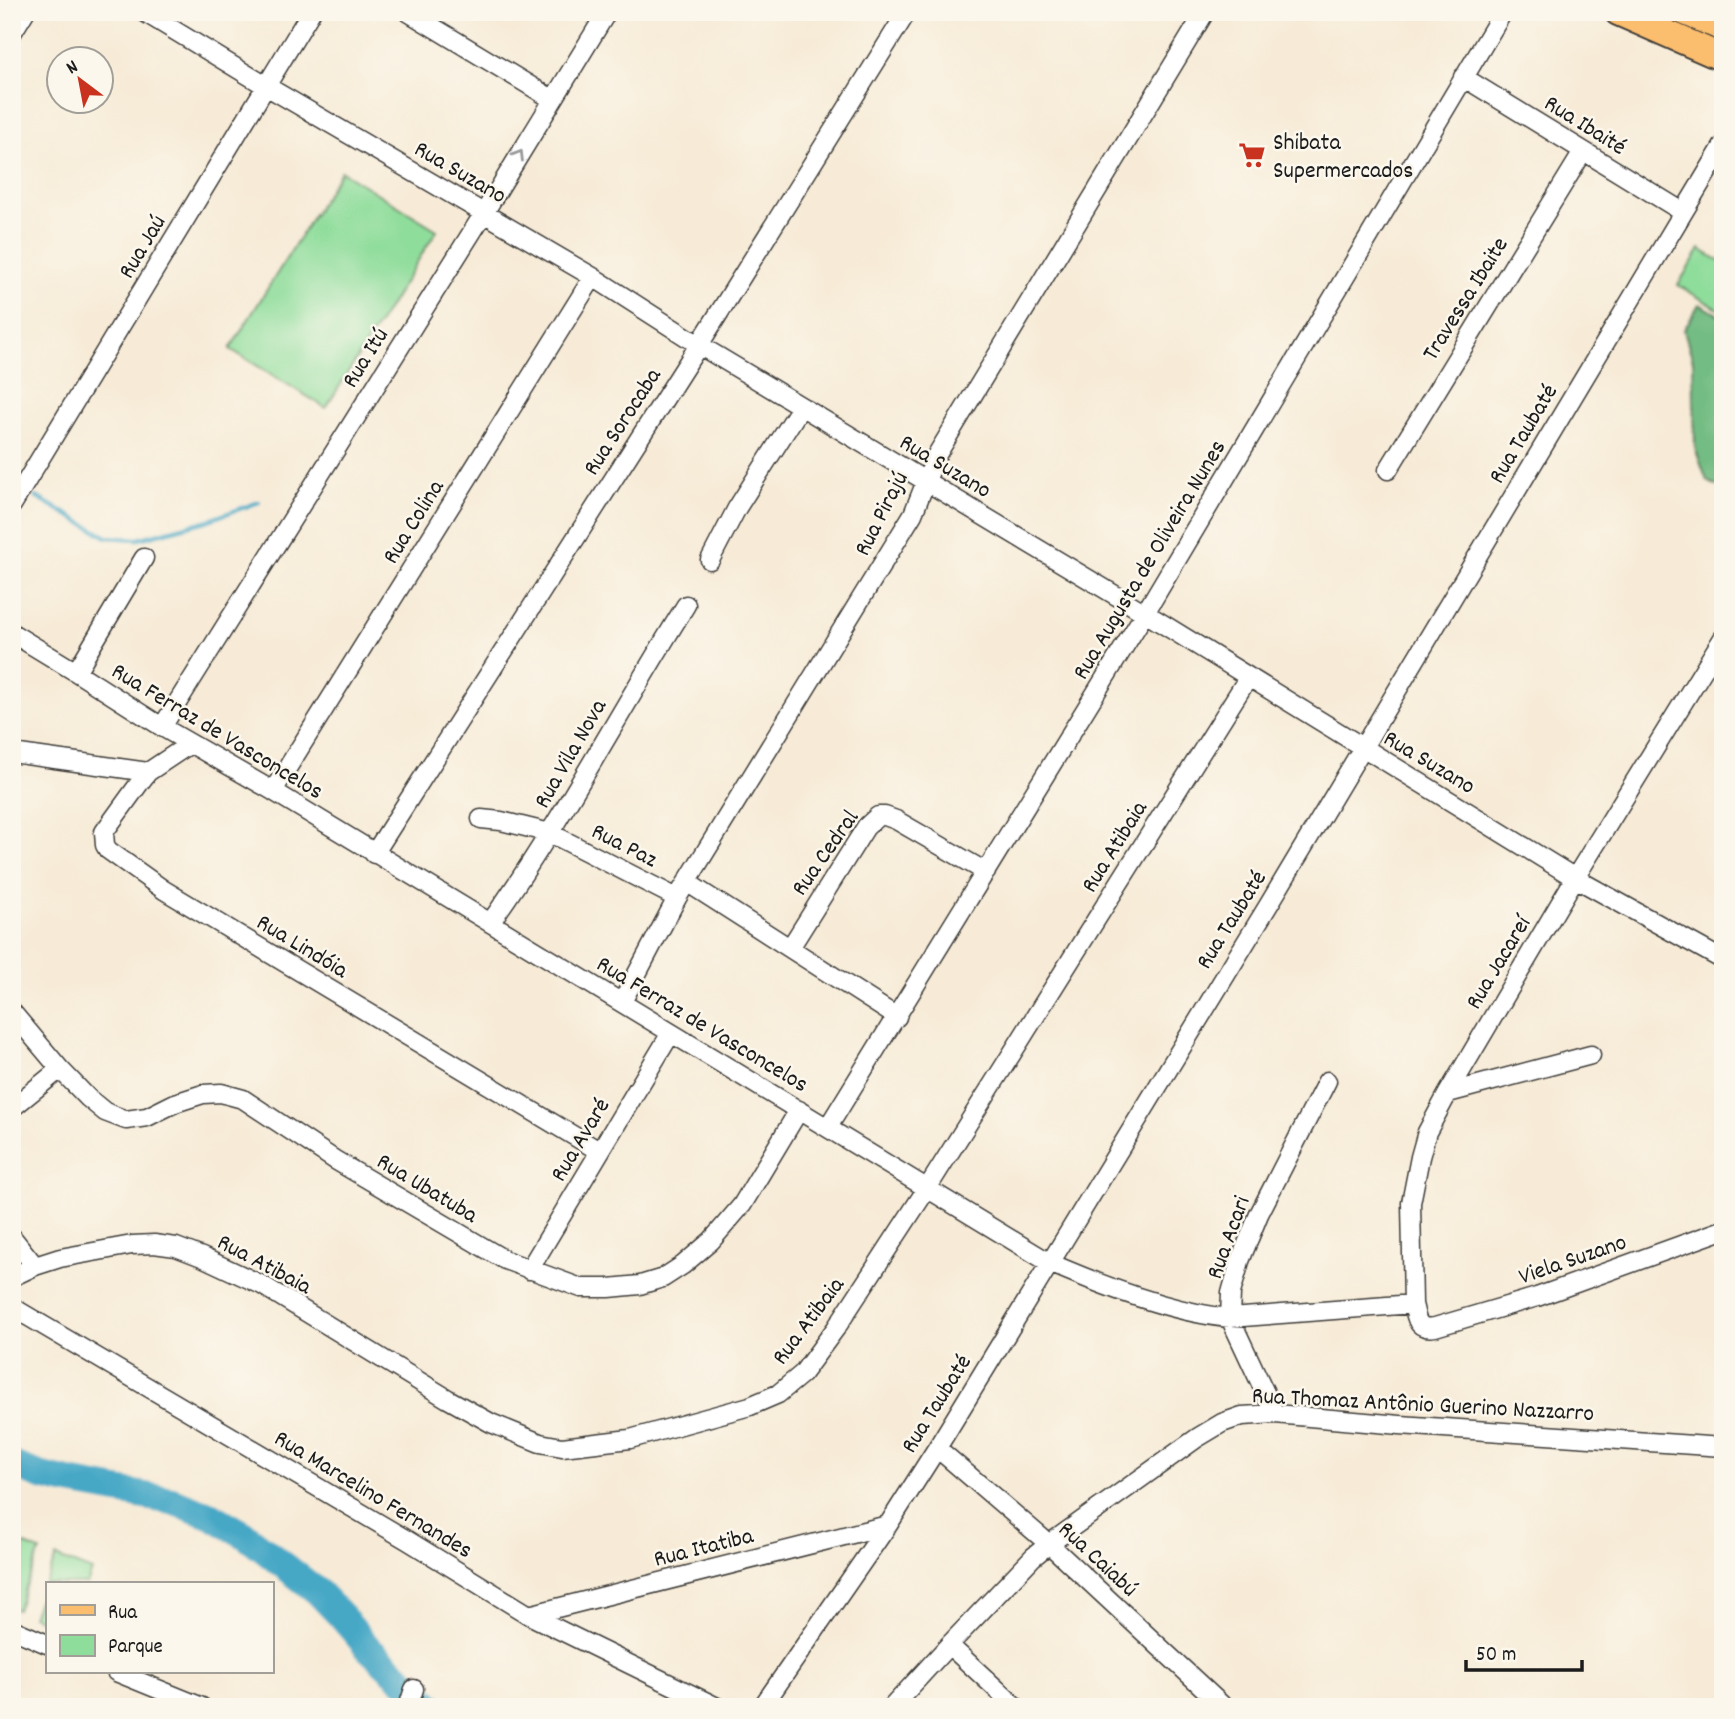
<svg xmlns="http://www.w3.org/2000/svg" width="1735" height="1719" viewBox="0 0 1735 1719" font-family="Dekko,sans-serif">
<rect width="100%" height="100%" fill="#fbf7ec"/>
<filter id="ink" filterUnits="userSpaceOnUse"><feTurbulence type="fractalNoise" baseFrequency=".0143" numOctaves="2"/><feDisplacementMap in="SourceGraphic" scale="14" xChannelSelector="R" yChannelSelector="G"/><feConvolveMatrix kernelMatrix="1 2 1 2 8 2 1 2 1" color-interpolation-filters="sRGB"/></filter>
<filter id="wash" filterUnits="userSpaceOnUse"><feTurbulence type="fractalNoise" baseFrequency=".00686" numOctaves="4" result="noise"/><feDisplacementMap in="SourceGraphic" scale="28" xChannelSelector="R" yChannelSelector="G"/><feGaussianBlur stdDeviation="1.57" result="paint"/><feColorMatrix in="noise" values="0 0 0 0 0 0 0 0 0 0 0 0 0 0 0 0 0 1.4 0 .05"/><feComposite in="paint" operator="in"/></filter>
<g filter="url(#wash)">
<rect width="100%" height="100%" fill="#f7ebd7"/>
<!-- green -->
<path fill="#8fdd9b" stroke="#567c5c" stroke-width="2" d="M341,171L437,230L326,408L230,349Z
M1700,249L1723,263V312L1678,285Z
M12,1540L40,1551L17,1610L12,1608Z
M56,1557L92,1571L87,1584H47V1622L32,1616Z"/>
<!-- forest -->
<path fill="#73bc83" stroke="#486c50" stroke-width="2" d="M1699,304L1723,317V489L1707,481L1695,448L1693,361L1684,330Z"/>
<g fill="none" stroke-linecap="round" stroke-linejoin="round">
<!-- stream -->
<path stroke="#46a8c6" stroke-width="4.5" d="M36,497L107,537L138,539L206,521L259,502"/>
<!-- river -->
<path stroke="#46a8c6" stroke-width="28" d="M12,1465L42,1476L64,1481L172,1501L212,1516L245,1535L318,1592L342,1617L369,1649L433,1707"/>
</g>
</g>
<g filter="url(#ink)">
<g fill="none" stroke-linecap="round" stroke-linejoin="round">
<defs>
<path id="minor" d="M144,12L266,86L593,277L699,345L1145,613L1575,878L1723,960
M408,12L552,99
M12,33L25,12
M1463,77L1683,212
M1388,470L1583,152
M12,505L311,12
M710,560L737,508L801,407
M12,633L76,672L162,727L273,791L1050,1263C1103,1286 1172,1313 1230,1318L1413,1304
M1723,638L1575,878L1448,1093L1427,1132L1420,1157L1411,1203L1413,1304C1417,1319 1416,1330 1435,1327L1537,1297L1723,1230
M76,672L144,558
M162,727L484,213L607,12
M190,744L148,772L141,781L104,832L105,845L108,850L164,890L599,1151
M12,753L148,772
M273,791L593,277
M481,819L501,821L550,833L677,898
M374,854L699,345L907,12
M688,883L897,1017
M490,923C562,821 620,711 686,605
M790,948L866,827L878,816H885L896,820L986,872
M622,1002L677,898L913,514L936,456L1205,12
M12,1012L60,1069L88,1098L105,1112L126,1120L147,1117L175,1103L203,1094L221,1093L243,1099L335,1160L505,1260L581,1288H609L640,1285L663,1278L683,1265L711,1241L742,1205L799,1110
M1448,1093L1591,1055
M12,1108L60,1069
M828,1127L1145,613L1503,12
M12,1237L35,1266
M529,1270L671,1033
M12,1277L35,1266L60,1258L132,1245L154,1244L176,1247L202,1257L262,1285L448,1399L491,1423L540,1443L562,1447L630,1439L750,1406L778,1394L802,1374L836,1328L928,1187L1248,678
M12,1307L407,1540L529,1615L717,1707
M1275,1414L1230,1318L1231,1293L1240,1261L1259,1214L1327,1081
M937,1448L1049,1544L1224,1707
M529,1615L888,1525
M12,1629L47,1644
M949,1645L1016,1707
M116,1672L202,1707
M408,1707L414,1689
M762,1707L888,1525L937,1448L1268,906L1723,146
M892,1707L949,1645L1033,1557L1049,1544L1197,1438L1222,1423L1242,1416L1275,1414L1400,1425L1723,1447"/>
<path id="primary" d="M1618,12L1723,58
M1685,12L1723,28"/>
</defs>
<!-- minor casing -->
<use href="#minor" stroke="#3d3b38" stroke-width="21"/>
<!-- primary casing -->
<use href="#primary" stroke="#3d3b38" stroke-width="30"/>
<!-- minor -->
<use href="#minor" stroke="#fff" stroke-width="18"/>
<!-- primary -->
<use href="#primary" stroke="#fbbd6e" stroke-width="26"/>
</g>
<!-- one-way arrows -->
<defs><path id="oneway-chevron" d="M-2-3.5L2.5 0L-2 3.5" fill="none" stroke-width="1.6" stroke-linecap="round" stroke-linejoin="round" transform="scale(1.75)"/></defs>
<use stroke="#999" href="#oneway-chevron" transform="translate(519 155) rotate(-59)"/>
</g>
<!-- icons -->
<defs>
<symbol id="supermarket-bare" viewBox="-9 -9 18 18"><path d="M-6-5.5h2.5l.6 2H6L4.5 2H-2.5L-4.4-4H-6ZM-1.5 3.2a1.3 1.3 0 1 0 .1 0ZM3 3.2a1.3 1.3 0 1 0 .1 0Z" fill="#c8321e" stroke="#fbf7ec" stroke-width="2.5" paint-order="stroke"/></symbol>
</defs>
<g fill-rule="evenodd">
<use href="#supermarket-bare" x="1233" y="136" width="38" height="38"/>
</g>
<g text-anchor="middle" stroke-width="5" stroke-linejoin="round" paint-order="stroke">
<!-- street labels -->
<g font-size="24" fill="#1c1c1c" stroke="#fbf7ec">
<text transform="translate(1586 124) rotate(32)" y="8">Rua Ibaité</text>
<text transform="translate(461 171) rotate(30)" y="8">Rua Suzano</text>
<text transform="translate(141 246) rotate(-59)" y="8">Rua Jaú</text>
<text transform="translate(1464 298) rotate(-58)" y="8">Travessa Ibaite</text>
<text transform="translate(364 357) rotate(-58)" y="8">Rua Itú</text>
<text transform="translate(621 421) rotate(-57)" y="8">Rua Sorocaba</text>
<text transform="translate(1522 433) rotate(-59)" y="8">Rua Taubaté</text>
<text transform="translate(946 465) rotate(31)" y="8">Rua Suzano</text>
<text transform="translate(880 513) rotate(-63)" y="8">Rua Pirajú</text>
<text transform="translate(412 521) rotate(-58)" y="8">Rua Colina</text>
<text transform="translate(1148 559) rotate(-59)" y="8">Rua Augusta de Oliveira Nunes</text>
<text transform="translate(218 730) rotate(31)" y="8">Rua Ferraz de Vasconcelos</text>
<text transform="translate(569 753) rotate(-60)" y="8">Rua Vila Nova</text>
<text transform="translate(1430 761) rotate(31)" y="8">Rua Suzano</text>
<text transform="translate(625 844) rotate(27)" y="8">Rua Paz</text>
<text transform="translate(1113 846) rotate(-58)" y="8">Rua Atibaia</text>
<text transform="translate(824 852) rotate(-55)" y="8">Rua Cedral</text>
<text transform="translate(1230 919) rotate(-58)" y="8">Rua Taubaté</text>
<text transform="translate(303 945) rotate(31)" y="8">Rua Lindóia</text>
<text transform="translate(1497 962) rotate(-59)" y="8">Rua Jacareí</text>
<text transform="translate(703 1023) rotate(31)" y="8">Rua Ferraz de Vasconcelos</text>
<text transform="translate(579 1139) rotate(-59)" y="8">Rua Avaré</text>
<text transform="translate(428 1187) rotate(31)" y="8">Rua Ubatuba</text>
<text transform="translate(1227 1237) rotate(-70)" y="8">Rua Acari</text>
<text transform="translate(1572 1258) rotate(-19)" y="8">Viela Suzano</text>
<text transform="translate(265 1263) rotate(28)" y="8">Rua Atibaia</text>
<text transform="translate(807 1320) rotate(-53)" y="8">Rua Atibaia</text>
<text transform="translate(935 1403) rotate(-58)" y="8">Rua Taubaté</text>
<text transform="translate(1423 1403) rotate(3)" y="8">Rua Thomaz Antônio Guerino Nazzarro</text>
<text transform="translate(374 1493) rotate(31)" y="8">Rua Marcelino Fernandes</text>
<text transform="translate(703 1546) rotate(-14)" y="8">Rua Itatiba</text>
<text transform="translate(1099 1558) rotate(43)" y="8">Rua Caiabú</text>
</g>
<!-- poi labels -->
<g font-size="24" fill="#1c1c1c" stroke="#fbf7ec" text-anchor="start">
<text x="1273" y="149">Shibata<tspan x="1273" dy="28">Supermercados</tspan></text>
</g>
</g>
<!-- margin -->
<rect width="1735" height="1719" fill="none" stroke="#fbf7ec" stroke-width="42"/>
<!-- legend -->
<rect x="46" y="1582" width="228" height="91" fill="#fbf7ec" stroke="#a29f99" stroke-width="2"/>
<rect x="60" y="1605" width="35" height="10" fill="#fbbd6e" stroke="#a29f99" stroke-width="2"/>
<text x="108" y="1618" font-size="21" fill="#1c1c1c">Rua</text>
<rect x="60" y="1635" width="35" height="21" fill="#8fdd9b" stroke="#a29f99" stroke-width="2"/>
<text x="108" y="1652" font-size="21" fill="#1c1c1c">Parque</text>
<!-- north arrow -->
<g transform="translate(80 80) rotate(328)"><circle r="33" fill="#fbf7ec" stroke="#a29f99" stroke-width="2"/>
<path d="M0-5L12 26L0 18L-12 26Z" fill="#c8321e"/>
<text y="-10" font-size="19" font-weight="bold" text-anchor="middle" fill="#1c1c1c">N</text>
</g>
<!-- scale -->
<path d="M1466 1660v10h116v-10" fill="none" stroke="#1c1c1c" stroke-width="3.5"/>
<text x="1476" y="1660" font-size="21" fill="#1c1c1c" stroke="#fbf7ec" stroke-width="5" paint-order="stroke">50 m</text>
</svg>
